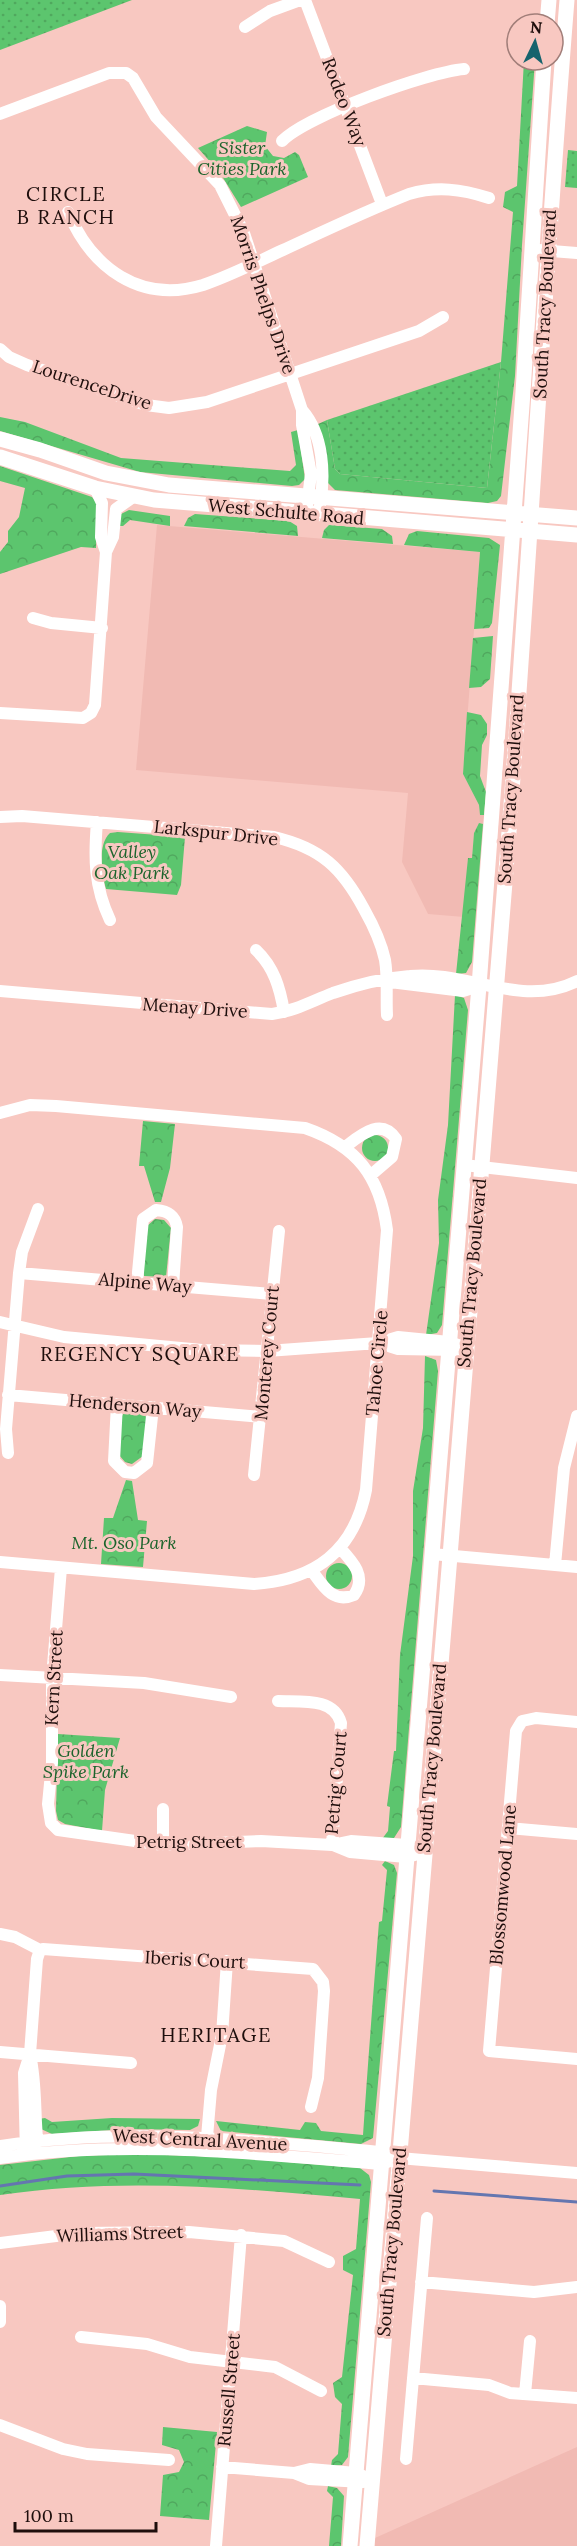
<svg xmlns="http://www.w3.org/2000/svg" width="577" height="2546" viewBox="0 0 577 2546" font-family="Lora,serif">
<defs>
<pattern id="grass-dots" width="8" height="8" patternUnits="userSpaceOnUse" patternTransform="scale(1.5)"><rect width="8" height="8" fill="#5cc56e"/><path d="M2 2h.1M6 6h.1" fill="none" stroke="#50a85e" stroke-width="1.8" stroke-linecap="round"/></pattern>
<pattern id="park-crowns" width="20" height="18" patternUnits="userSpaceOnUse" patternTransform="scale(1.5)"><rect width="20" height="18" fill="#5cc56e"/><path d="M2 6a3 3 0 1 1 6 0M12 15a3 3 0 1 1 6 0" fill="none" stroke="#50a85e"/></pattern>
</defs>
<rect width="100%" height="100%" fill="#f8c8c1"/>
<!-- built -->
<path fill="#f1bab3" d="M157,525L480,552L463,774L479,805L480,814L484,815L483,824H479L474,833L472,859H468L464,917L428,914L402,862L408,793L136,770Z
M577,2447V2546H375V2538Z"/>
<!-- grass -->
<path fill="url(#grass-dots)" d="M0,0H132L0,50Z
M568,150L577,151V188L565,187Z
M501,362L487,488L340,474L335,469L327,420Z"/>
<!-- park -->
<path fill="url(#park-crowns)" d="M524,60H535L522,245L515,376L501,496L497,501L488,503L335,490L327,482L318,424L327,420L335,469L340,474L487,488L501,362L513,212L503,207L505,192L517,186Z
M247,126L267,132L265,146L273,156L284,158L295,152L299,155L308,177L241,207L220,173L198,148Z
M0,417L25,422L121,458L290,471L296,465L291,432L298,430L305,479L299,485L292,486L140,472L0,431Z
M0,466L92,497L97,503L96,548L81,547L0,574V552L8,542V531L19,517L25,488L0,481Z
M129,510L170,516V526L130,520L123,526H117L121,514Z
M195,514L289,521L297,526L298,536L184,526L188,518Z
M329,525L382,529L392,536L393,544L322,538L324,530Z
M417,531L489,538L500,545L492,623L489,628L474,629L480,552L404,545L409,534Z
M493,636L490,679L481,687L469,688L473,638Z
M467,712L481,715L487,724V735L482,745L480,776L486,792L484,815H480L479,805L463,774Z
M479,823L483,824L472,962L466,973L456,974L468,858H472L474,833Z
M118,832L185,837L181,885L177,895L106,889C102,874 97,845 110,833Z
M455,995L464,998L468,1010L442,1325L437,1333L426,1335L439,1243L438,1200L448,1125Z
M143,1121L175,1124L170,1168L161,1202H155L144,1166H139Z
M362 1148a13 13 0 1 1 26 0a13 13 0 1 1-26 0Z
M155,1219L164,1220L171,1228L166,1277L144,1276L143,1270L147,1226Z
M425,1356L436,1360L438,1371L401,1827L394,1838L382,1839L388,1831L390,1807L387,1806L394,1751H396L400,1655L413,1556V1491L423,1428Z
M124,1412L145,1414L147,1421L143,1456L132,1464L125,1462L119,1455L121,1418Z
M126,1480L132,1481L138,1520L147,1521L143,1567L101,1564L104,1518H113Z
M326 1576a13 13 0 1 1 26 0a13 13 0 1 1-26 0Z
M58,1734L120,1738L105,1790L102,1831L65,1824L58,1820L56,1811Z
M385,1861L394,1865L397,1873L373,2138L361,2144L221,2131L216,2121L300,2130L305,2122L316,2123L321,2131L363,2135C368,2063 373,1996 379,1922L382,1921L387,1870L382,1865Z
M45,2118L52,2122L112,2118L200,2119L198,2126L190,2130L129,2129L52,2134L41,2129L38,2119Z
M134,2154L225,2157L360,2168L369,2175L371,2182L348,2457L342,2465L331,2466L332,2460L338,2454L342,2404L335,2397L333,2383L342,2377L353,2275L343,2270V2256L356,2249L360,2199C239,2188 121,2177 0,2195V2165L79,2156Z
M163,2427L217,2432L209,2520L160,2516L163,2475L179,2472L184,2462L179,2450L162,2445Z
M328,2486L337,2488L344,2496L341,2546H329L333,2497L327,2491Z"/>
<g fill="none" stroke-linecap="round" stroke-linejoin="round">
<!-- stream -->
<path stroke="#6476b0" stroke-width="3" d="M0,2186L67,2176L134,2174L360,2185
M434,2191L577,2202"/>
<!-- minor -->
<path stroke="#fff" stroke-width="12" d="M305,0L382,204
M245,27L270,11L300,0
M0,114L109,73H126L133,78L156,117L220,185L244,233L302,410V425L311,474L306,514
M282,141C306,116 428,72 464,69
M68,212C92,268 140,304 203,285C230,276 257,262 283,250C324,231 366,211 409,194C437,186 461,189 489,198
M539,250L577,253
M0,349L9,357L27,365L146,405L169,408L207,402L419,331L443,317
M302,410C324,435 325,475 320,506
M106,552L113,537L116,509L133,497
M33,618L51,623L102,628
M0,713L83,718L91,713L95,705L106,552L101,537L102,503L95,488
M0,817L22,816L274,837C321,848 342,868 364,909C373,925 381,941 385,960C388,978 386,997 387,1015
M97,822C94,858 94,886 110,920
M256,950C274,967 280,988 284,1012
M390,982L463,991L479,986
M0,991L272,1014C295,1011 312,1001 333,993C356,985 385,978 410,976C467,970 521,1009 577,981
M0,1113L30,1105L56,1106L305,1128C357,1146 380,1176 387,1230L366,1490C354,1551 315,1580 254,1584L0,1562
M345,1147C361,1135 381,1117 396,1139L392,1157L371,1175
M464,1165L577,1178
M19,1273L271,1294
M137,1283L143,1219L156,1210C168,1211 175,1215 177,1227L173,1286
M0,1322L64,1337L202,1350L267,1351L378,1343L398,1337L449,1342L467,1348
M379,1343L398,1349L457,1350
M8,1395L261,1417
M117,1404L114,1461L125,1472L134,1473L147,1463L153,1407
M8,1453L6,1429L19,1273L22,1252L38,1209
M254,1475L279,1231
M432,1554L577,1567
M555,1565L564,1468L577,1416
M61,1568L52,1678V1763L48,1804L51,1823L58,1830L163,1845L261,1841L332,1845L351,1841L407,1845L424,1852
M312,1571C323,1586 333,1604 354,1595C367,1577 353,1562 340,1548
M0,1675L144,1683L231,1697
M278,1701C301,1702 334,1697 341,1723L332,1845
M577,1722L536,1718L522,1721L516,1731L489,2051L577,2059
M508,1828L577,1834
M163,1845V1809
M333,1845L350,1852L406,1857L415,1855
M0,1934L15,1937L40,1950
M0,2052L131,2063
M30,2055C37,2085 34,2117 38,2148
M207,2137L211,2090L222,2035L227,1961
M0,2146C128,2126 254,2141 382,2152L399,2158L577,2173
M26,2154L24,2073L30,2054L37,1959L40,1950L43,1949L313,1969L323,1982L324,1991L318,2078L311,2107
M0,2158C127,2139 254,2154 381,2164L390,2161
M0,2243L80,2233L189,2232L284,2241L329,2262
M421,2282L534,2292L577,2287
M0,2306V2322
M81,2337L147,2344L190,2357L275,2367L321,2391
M413,2378L489,2385L510,2393L577,2398
M525,2394L530,2341
M0,2425L63,2449L87,2454L169,2460
M406,2459L427,2218
M222,2467L294,2473L310,2469L356,2473L372,2480
M294,2473L309,2479L363,2482
M216,2546L241,2235"/>
<!-- major -->
<path stroke="#fff" stroke-width="15" d="M547,24L549,0
M0,439L40,450L106,473L169,485L577,518
M0,457L95,488L154,500L577,535
M350,2546L479,986L523,392L544,60
M367,2546C413,1983 463,1421 507,858C529,572 544,286 567,0"/>
</g>
<g text-anchor="middle" stroke-width="6" stroke-linejoin="round" paint-order="stroke">
<!-- street labels -->
<g font-size="18" fill="#1e0e0c" stroke="#f8c8c1">
<text transform="translate(344 102) rotate(69)" y="6">Rodeo Way</text>
<text transform="translate(263 295) rotate(71)" y="6">Morris Phelps Drive</text>
<text transform="translate(545 304) rotate(-87)" y="6">South Tracy Boulevard</text>
<text transform="translate(92 385) rotate(18)" y="6">LourenceDrive</text>
<text transform="translate(286 512) rotate(5)" y="6">West Schulte Road</text>
<text transform="translate(511 789) rotate(-86)" y="6">South Tracy Boulevard</text>
<text transform="translate(216 833) rotate(6)" y="6">Larkspur Drive</text>
<text transform="translate(195 1008) rotate(4)" y="6">Menay Drive</text>
<text transform="translate(472 1273) rotate(-85)" y="6">South Tracy Boulevard</text>
<text transform="translate(145 1283) rotate(5)" y="6">Alpine Way</text>
<text transform="translate(267 1353) rotate(-85)" y="6">Monterey Court</text>
<text transform="translate(377 1363) rotate(-85)" y="6">Tahoe Circle</text>
<text transform="translate(135 1406) rotate(5)" y="6">Henderson Way</text>
<text transform="translate(54 1678) rotate(-87)" y="6">Kern Street</text>
<text transform="translate(432 1758) rotate(-85)" y="6">South Tracy Boulevard</text>
<text transform="translate(336 1783) rotate(-85)" y="6">Petrig Court</text>
<text x="189" y="1848">Petrig Street</text>
<text transform="translate(503 1885) rotate(-85)" y="6">Blossomwood Lane</text>
<text transform="translate(195 1960) rotate(3)" y="6">Iberis Court</text>
<text transform="translate(200 2140) rotate(3)" y="6">West Central Avenue</text>
<text transform="translate(120 2234) rotate(-2)" y="6">Williams Street</text>
<text transform="translate(392 2242) rotate(-85)" y="6">South Tracy Boulevard</text>
<text transform="translate(229 2390) rotate(-85)" y="6">Russell Street</text>
</g>
<!-- park labels -->
<g font-size="18" font-style="italic" fill="#1c642c" stroke="#f8c8c1">
<text x="242" y="154">Sister<tspan x="242" dy="21">Cities Park</tspan></text>
<text x="132" y="858">Valley<tspan x="132" dy="21">Oak Park</tspan></text>
<text x="124" y="1549">Mt. Oso Park</text>
<text x="86" y="1757">Golden<tspan x="86" dy="21">Spike Park</tspan></text>
</g>
<!-- neighbourhood labels -->
<g font-size="20" letter-spacing="1.5" fill="#1e0e0c" stroke="#f8c8c1">
<text x="66" y="201">CIRCLE<tspan x="66" dy="23">B RANCH</tspan></text>
<text x="140" y="1361">REGENCY SQUARE</text>
<text x="216" y="2042">HERITAGE</text>
</g>
</g>
<!-- north arrow -->
<g transform="translate(535 42) rotate(5)"><circle r="28" fill="#f8c8c1" stroke="#a17e79" stroke-width="1.5"/>
<path d="M0-4.5L10 22L0 15L-10 22Z" fill="#16636d"/>
<text y="-9" font-size="16" font-weight="bold" text-anchor="middle" fill="#1e0e0c">N</text>
</g>
<!-- scale -->
<path d="M15 2522v9h141v-9" fill="none" stroke="#1e0e0c" stroke-width="3"/>
<text x="24" y="2522" font-size="18" fill="#1e0e0c" stroke="#f8c8c1" stroke-width="4.5" paint-order="stroke">100 m</text>
</svg>
